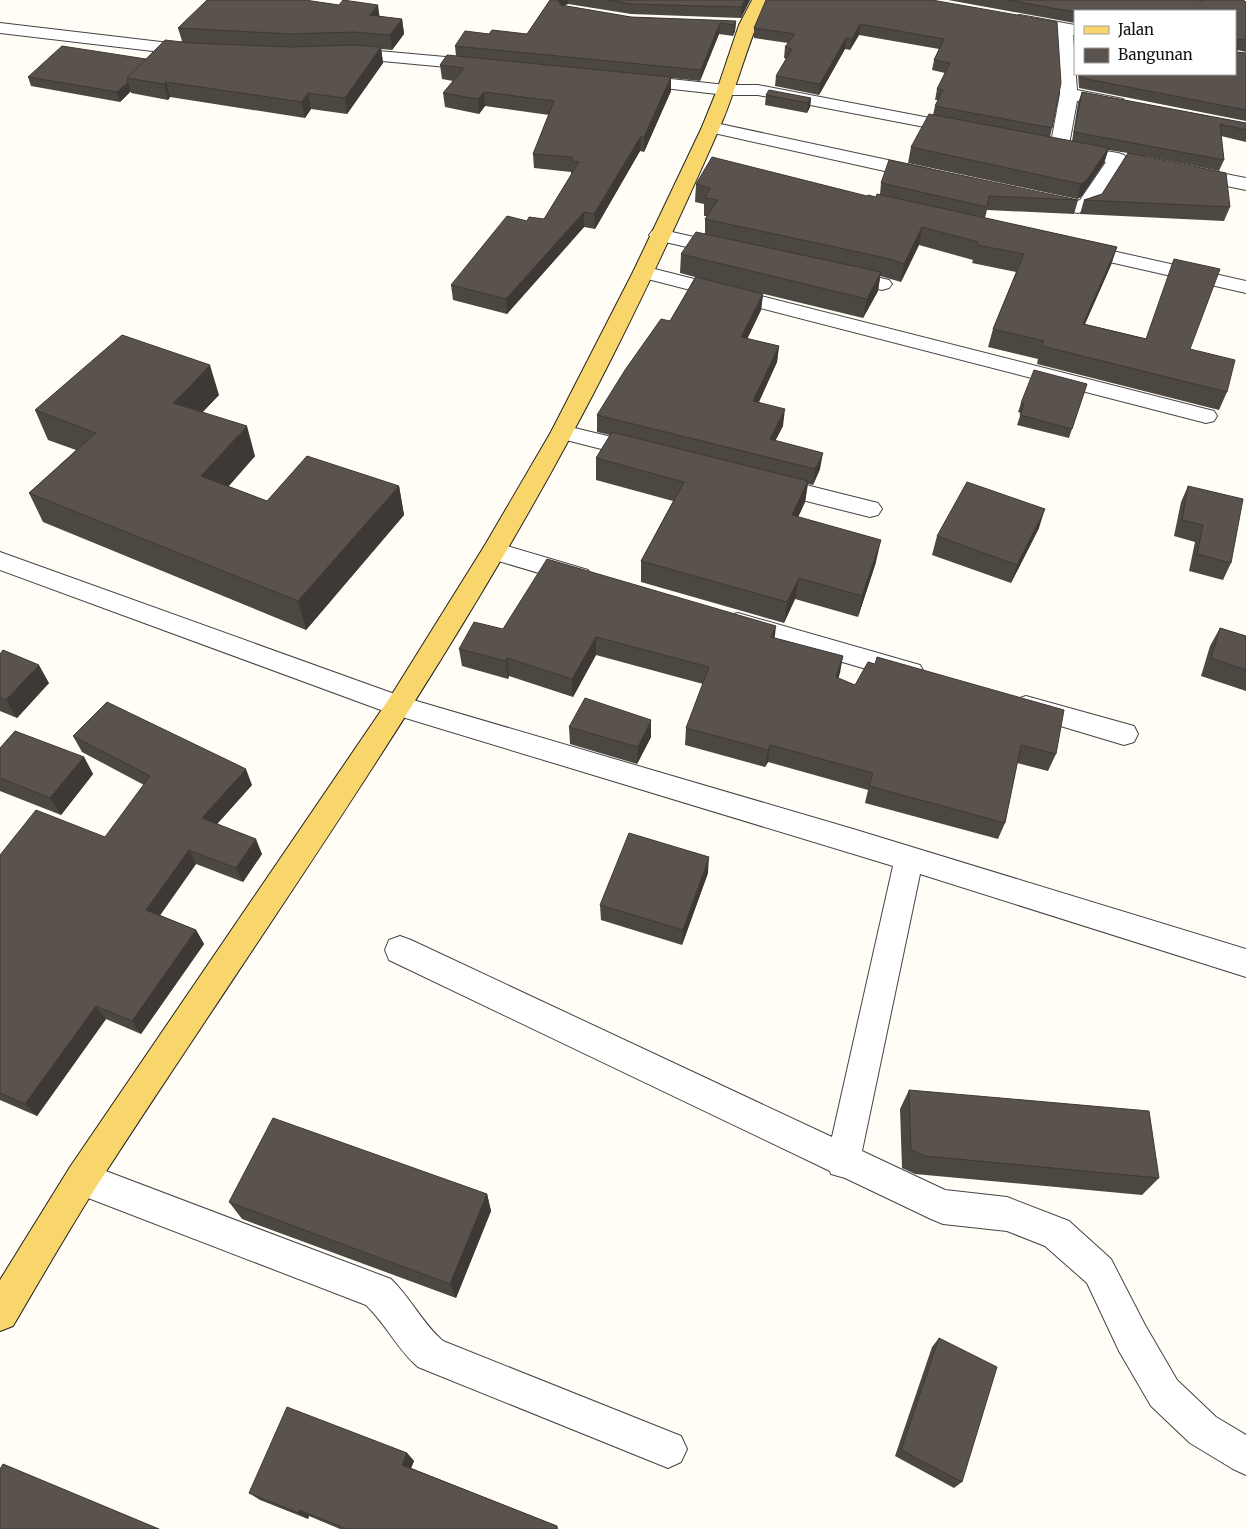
<svg xmlns="http://www.w3.org/2000/svg" width="1246" height="1529" viewBox="0 0 1246 1529" font-family="Merriweather,serif">
<rect width="100%" height="100%" fill="#fffdf5"/>
<g fill="none" stroke-linecap="round" stroke-linejoin="round">
<defs>
<path id="minor" d="M1020,15L1075,25V35H1073L1077,90L1123,99L1126,103L1123,107L1117,108L1077,101L1069,145L1118,153L1124,155L1127,159L1094,208L1078,213L1033,204L1031,200L1033,196L1040,194L1077,201L1080,200L1106,162L1053,152L1050,148L1060,94L1056,31L1014,23L1012,20L1014,17Z
M0,23L195,46L201,47L203,51L201,55L195,56L0,33Z
M345,48L479,60L485,61L487,65L485,69L479,70L339,57L337,53L339,49Z
M634,75L726,85H758L961,124L967,125L970,129L967,133L961,134L758,95H726L628,84L625,80L628,76Z
M711,122L925,168L932,170L934,174L932,178L925,180L705,131L702,127L705,123Z
M1190,167L1246,178V190L1183,177L1181,173L1183,169Z
M659,229L733,246L736,250L733,254L726,256L652,239L649,235L652,231Z
M1077,243L1246,281V293L1070,253L1067,249L1070,245Z
M643,266L1206,409L1214,411L1217,416L1214,421L1206,423L636,276L633,272L636,268Z
M842,269L889,280L892,284L889,288L882,290L835,279L832,275L835,271Z
M562,425L649,446L652,451L649,456L641,459L554,437L551,432L554,427Z
M770,476L878,503L882,509L878,515L870,517L762,490L758,484L762,478Z
M494,542L588,570L591,576L588,582L579,585L485,557L482,551L485,545Z
M0,552L403,697L853,829L1246,949V977L920,874L862,1151L945,1190L1007,1197L1069,1221L1111,1259L1145,1325L1177,1380L1216,1417L1246,1435V1475L1233,1469L1190,1443L1151,1406L1119,1351L1087,1283L1045,1246L1007,1231L943,1224L931,1219L845,1178L831,1174L830,1171L389,960L385,950L389,940L400,936L411,940L832,1137L893,866L389,713L0,570Z
M738,613L920,665L924,672L920,679L911,682L729,629L725,622L729,615Z
M1026,696L1134,726L1138,734L1134,742L1124,745L1017,713L1013,706L1017,699Z
M82,1162L391,1279C411,1298 422,1323 443,1341L681,1436L687,1449L681,1462L668,1468L418,1367C397,1349 386,1324 366,1305L70,1191L65,1179L70,1167Z"/>
<path id="major" d="M752,0H768C747,41 738,87 719,129C674,231 625,336 572,434C431,696 257,938 96,1187C67,1233 40,1280 13,1326L0,1331V1280L70,1167L389,699L485,545L551,432L633,272L702,127L717,90L739,25Z"/>
</defs>
<!-- minor casing -->
<use href="#minor" stroke="#444" stroke-width="2"/>
<!-- major casing -->
<use href="#major" stroke="#222" stroke-width="2"/>
<!-- minor -->
<use href="#minor" fill="#fff" fill-rule="evenodd"/>
<!-- major -->
<use href="#major" fill="#f9d66b" fill-rule="evenodd"/>
</g>
<!-- wall -->
<path fill="#4d4742" d="M550,0H750L741,18L631,14L568,4L563,6L631,17L736,21L735,31L733,36L719,34L700,81L671,78V91L644,152L640,151L595,229L584,227L507,314L453,300L451,285L527,221L544,219L571,175V172L534,168L533,154L549,115L485,106L479,114L445,107L443,93L453,81L442,79L440,65L456,56L455,46L489,34H527Z
M932,0L1052,128L1050,137L1072,141L1078,103L1082,92L1246,123V142L1221,136L1224,160L1219,171L1144,156L1230,207L1224,221L1080,214L1084,200L1102,194L1128,153L1108,150L1104,163L1081,197L1077,199L908,163L911,147L933,115L935,106L938,100H935L937,89L945,73L932,70L934,60L939,49L859,35L850,50L845,49L819,95L775,86L776,76L786,59L784,58L785,47L788,43L754,38V28Z
M948,0H1244V1L1246,2V52L1237,50V52L1246,53V121L1079,88L1078,74H1235L1075,11V23Z
M379,17L402,19L404,34L392,50L381,49L383,63L347,114L311,109L305,118L170,97L168,100L131,93V91L120,102L31,86L28,77L146,59L182,41L178,28Z
M766,95L811,98L810,107L807,113L765,105Z
M881,183L1078,200L1074,214L987,210L985,218L1117,247L1111,265L1085,324L1190,349L1227,392L1219,410L1037,364L1038,359L988,347L993,329L1016,272L972,263L973,260L919,245L901,282L880,276L878,291L863,318L747,290L763,294L761,310L747,339L779,346L777,362L759,402L783,426L775,441L820,469L813,485L808,484L805,502L798,517L876,562L858,617L795,599L784,623L641,582V561L673,501L596,480V458L610,435L597,432V415L670,321L695,277L680,273L681,254L705,233V219L707,216H704V204L695,202L696,184L876,197L880,194Z
M1087,384L1069,438L1017,425L1021,413L1018,412L1021,403Z
M219,395L202,412L255,456L228,487L267,501L399,486L404,515L306,630L43,522L29,493L76,450L48,440L35,410Z
M1188,486L1231,563L1223,580L1189,571L1195,542L1174,536L1181,502Z
M1039,528L1011,583L932,555L937,536Z
M1220,628L1246,636V691L1201,676L1210,646Z
M503,629L774,638L843,656L838,678L855,685L1056,754L1048,771L1017,763L1005,823L998,839L865,803L868,790L768,762L765,767L685,745L686,728L703,684L596,655L573,697L509,676L508,679L462,666L459,649Z
M0,654L49,683L17,718L0,711Z
M569,727L651,737L637,764L570,744Z
M73,736L252,785L217,824L262,854L243,882L196,864L160,915L196,930L204,944L141,1034L106,1019L37,1116L0,1100V855L105,837L144,785L82,752Z
M0,748L84,757L93,774L61,815L0,791Z
M708,873L682,945L601,920L600,905Z
M909,1090L1159,1178L1142,1195L915,1174L902,1168L900,1109Z
M487,1194L491,1211L456,1298L242,1219L229,1202Z
M939,1338L962,1482L954,1488L895,1456L932,1347Z
M407,1453L414,1461L411,1468L557,1526L558,1529H340L309,1516L308,1519L260,1500L249,1493Z"/>
<!-- shaded-wall -->
<path fill="#3f3936" d="M558,0H568V4L561,6Z
M745,0H750L741,18V7Z
M378,5L380,20L369,15Z
M402,19L404,34L392,50L390,35Z
M736,21L735,31L733,36L734,25Z
M720,23L719,34L700,81L701,70Z
M860,24L859,35L850,50L852,39Z
M846,38L845,49L819,95L820,84Z
M381,47L383,63L347,114L345,98Z
M671,77V91L644,152V137Z
M128,82L131,91L120,102L117,92Z
M166,82L170,97L168,100L164,84Z
M484,92L485,106L479,114L478,99Z
M308,93L311,109L305,118L302,102Z
M811,98L810,107L807,113L808,103Z
M641,136L640,151L595,229L594,214Z
M1109,148L1104,163L1081,197L1077,199L1081,184Z
M584,212V227L507,314L506,299Z
M922,227L919,245L901,282L904,264Z
M1117,247L1111,265L1077,342L1083,324Z
M881,272L878,291L863,318L867,299Z
M763,294L761,310L740,354L741,337Z
M779,346L777,362L752,417L753,401Z
M210,365L219,395L183,433L173,403Z
M785,409L783,426L768,455L770,439Z
M247,426L255,456L211,506L201,476Z
M823,453L820,469L813,485L815,469Z
M808,481L805,502L789,537L792,515Z
M399,486L404,515L306,630L298,601Z
M1045,509L1039,528L1011,583L1017,565Z
M881,540L876,562L858,617L862,596Z
M799,578L795,599L784,623L787,602Z
M776,626L774,644L771,637Z
M596,637V655L573,697L572,679Z
M843,656L840,673L833,695L836,677Z
M507,658L509,676L508,679L506,661Z
M39,665L49,683L17,718L6,700Z
M651,720V737L637,764L638,747Z
M770,745L768,762L765,767L768,750Z
M84,757L93,774L61,815L50,798Z
M246,769L252,785L209,833L202,818Z
M256,839L262,854L243,882L236,868Z
M189,850L196,864L154,924L146,910Z
M709,857L708,873L682,945L683,930Z
M196,930L204,944L141,1034L132,1021Z
M96,1006L106,1019L37,1116L25,1104Z
M487,1194L491,1211L456,1298L450,1284Z
M407,1453L414,1461L409,1473L402,1465Z
M299,1510L309,1516L308,1519L298,1513Z"/>
<!-- building -->
<path fill="#5a524d" stroke="#3f3936" d="M207,0H305L339,5L343,0L378,5L369,15L402,19L390,35L353,32L291,34L178,28Z
M550,0H558L561,5L631,17L736,21L734,25L720,23L701,70L455,46L465,31L489,34L492,30L527,34Z
M608,0H745L741,7L631,4Z
M766,0H932L1057,22L1061,83L1052,128L935,106L943,90L937,89L950,63L934,60L944,39L860,24L852,39L846,38L820,84L776,76L792,49L785,47L795,34L754,28Z
M1007,0H1199L1204,1V0H1244V1L1246,2V40L1238,39L1237,52L1246,53V110L1082,78V74H1235V11H1075V12Z
M165,40L191,43L291,47L352,45L381,47L345,98L308,93L302,102L166,82L164,84L127,78Z
M62,46L146,59L127,78L128,82L117,92L28,77Z
M447,55L671,77L644,137L641,136L594,214L584,212L506,299L451,285L507,216L527,221L529,217L544,219L579,162L571,161L573,157L533,154L554,101L484,92L478,99L443,93L464,68L440,65Z
M769,90L811,98L808,103L766,95Z
M1082,92L1246,123V130L1220,124L1224,160L1074,132Z
M929,114L1109,148L1085,182L1081,184L911,147Z
M1128,153L1226,173L1230,207L1084,200L1102,194Z
M712,157L867,196L868,195L876,197L877,194L1117,247L1083,324L1146,339L1174,259L1220,269L1190,349L1235,360L1227,392L1042,346L1044,341L993,329L1024,254L977,245L978,242L922,227L904,264L886,258L705,219L718,200L705,198L710,188L696,184Z
M889,160L1078,200L989,196L987,207L881,183Z
M696,232L881,272L867,299L681,254Z
M696,277L763,294L741,337L779,346L753,401L785,409L770,439L823,453L815,469L597,415L625,370L661,319L670,321Z
M122,335L210,365L173,403L247,426L201,476L267,501L307,456L399,486L298,601L29,493L96,433L35,410Z
M1034,370L1087,384L1072,429L1020,415L1024,404L1021,403Z
M612,432L808,481L792,515L881,540L862,596L799,578L787,602L641,561L684,482L596,458Z
M967,482L1045,509L1017,565L937,536Z
M1188,486L1243,499L1231,563L1197,554L1203,525L1182,520Z
M547,559L776,626L771,637L843,656L836,677L855,685L868,662L875,664L877,657L1064,710L1056,754L1021,745L1005,823L869,786L873,773L770,745L768,750L686,728L709,667L596,637L572,679L507,658L506,661L459,649L474,622L503,629Z
M1220,628L1246,636V670L1211,658Z
M3,650L39,665L6,700L0,698V654Z
M585,698L651,720L638,747L569,727Z
M107,702L246,769L202,818L256,839L236,868L189,850L146,910L196,930L132,1021L96,1006L25,1104L0,1093V855L36,810L105,837L150,776L73,736Z
M15,731L84,757L50,798L0,778V748Z
M629,833L709,857L683,930L600,905Z
M909,1090L1149,1111L1159,1178L925,1156L911,1150Z
M273,1118L487,1194L450,1284L229,1202Z
M939,1338L997,1367L962,1482L901,1450Z
M287,1407L407,1453L402,1465L557,1526V1529H347L299,1510L298,1513L249,1493Z
M3,1464L159,1529H0V1469Z"/>
<!-- legend -->
<rect x="1074" y="10" width="162" height="65" fill="#ffffff" stroke="#a0a0a0"/>
<rect x="1084" y="26" width="25" height="8" fill="#f9d66b" stroke="#a0a0a0"/>
<text x="1118" y="35" font-size="15" fill="#111111">Jalan</text>
<rect x="1084" y="48" width="25" height="15" fill="#5a524d" stroke="#a0a0a0"/>
<text x="1118" y="60" font-size="15" fill="#111111">Bangunan</text>
</svg>
